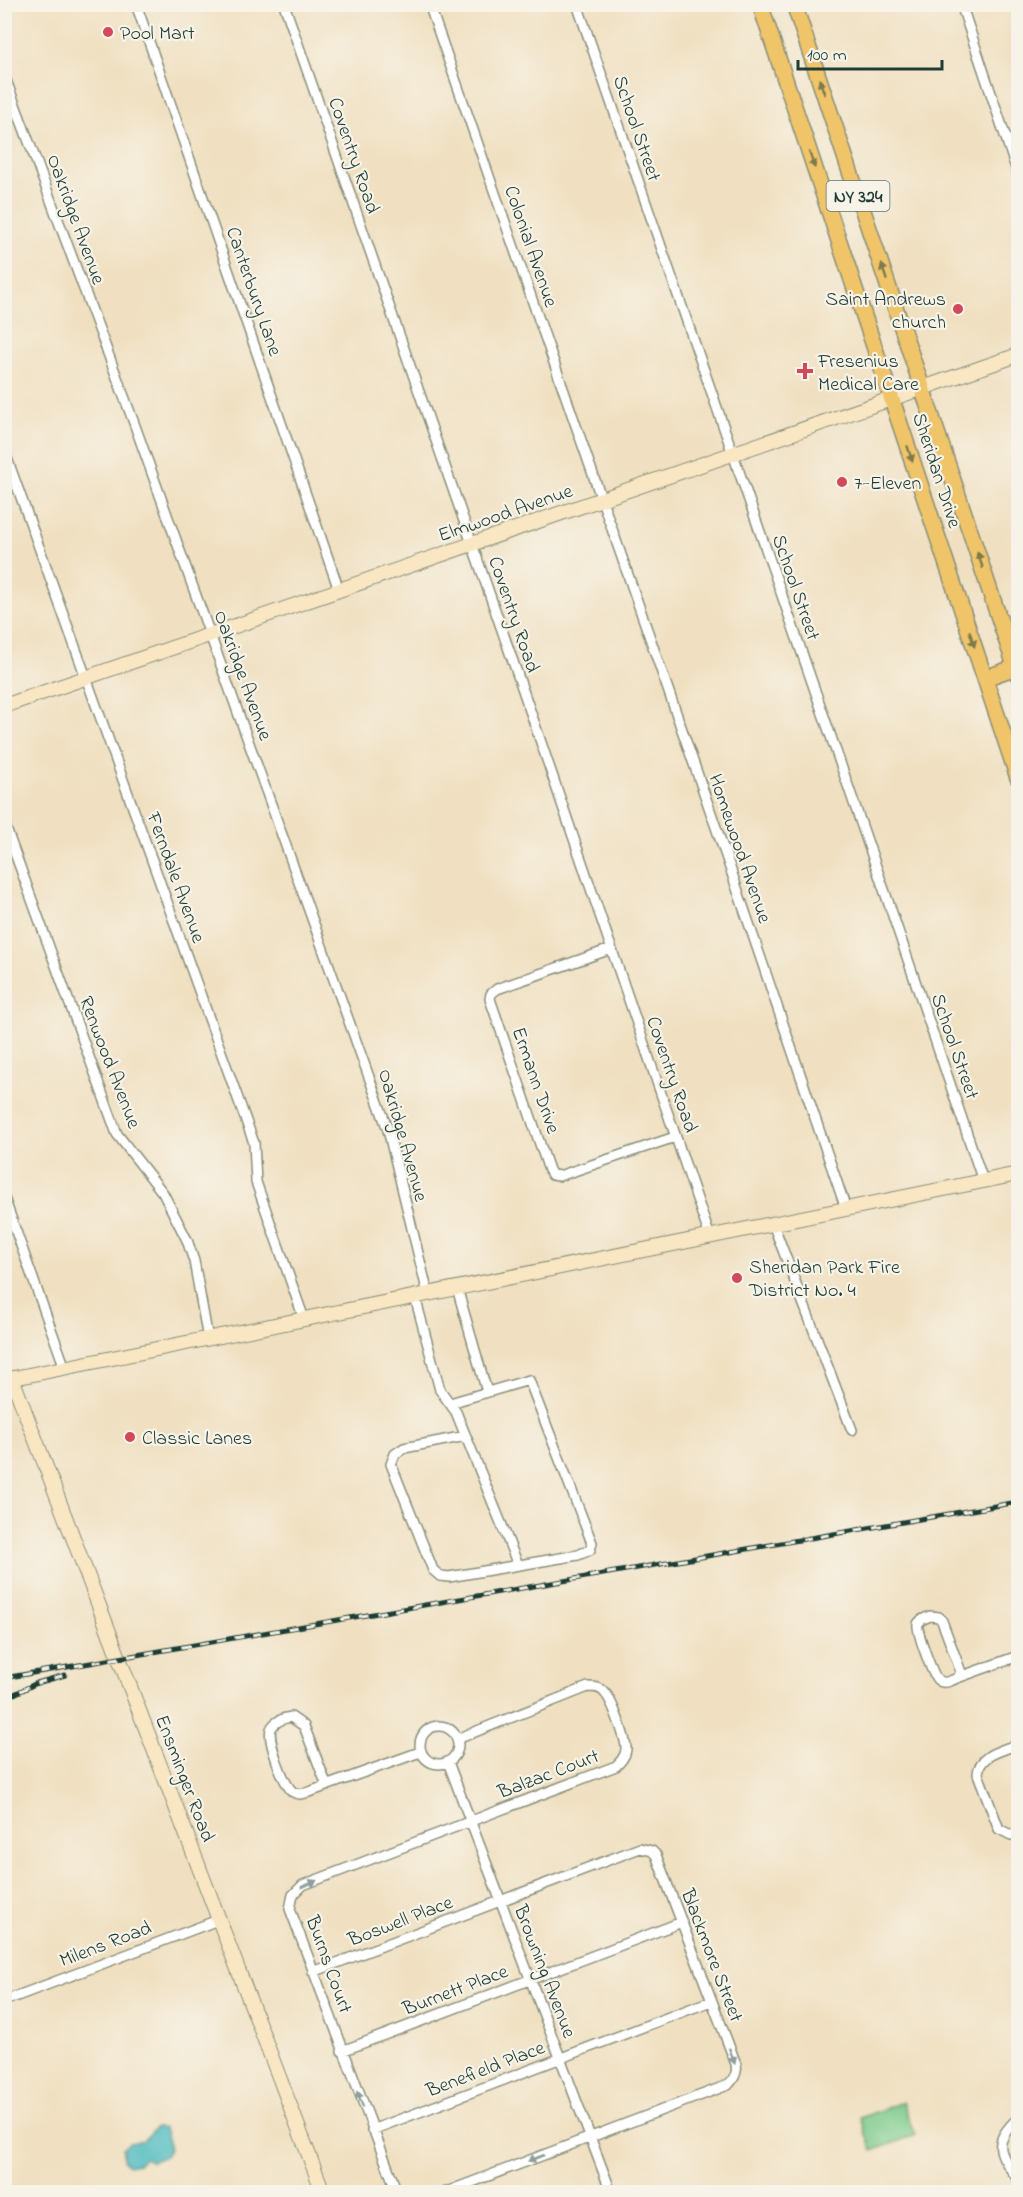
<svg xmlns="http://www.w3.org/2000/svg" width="1023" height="2197" viewBox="0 0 1023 2197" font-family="'Indie Flower',sans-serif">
<rect width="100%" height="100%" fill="#f7f3e8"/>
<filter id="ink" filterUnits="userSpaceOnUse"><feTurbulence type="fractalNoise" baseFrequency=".0167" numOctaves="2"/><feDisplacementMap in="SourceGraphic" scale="12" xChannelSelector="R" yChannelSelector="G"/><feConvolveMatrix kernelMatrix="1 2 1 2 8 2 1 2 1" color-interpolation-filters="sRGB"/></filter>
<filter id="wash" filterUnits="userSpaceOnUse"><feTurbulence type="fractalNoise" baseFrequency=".008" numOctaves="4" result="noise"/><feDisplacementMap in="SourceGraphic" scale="24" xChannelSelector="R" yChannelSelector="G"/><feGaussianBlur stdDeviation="1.35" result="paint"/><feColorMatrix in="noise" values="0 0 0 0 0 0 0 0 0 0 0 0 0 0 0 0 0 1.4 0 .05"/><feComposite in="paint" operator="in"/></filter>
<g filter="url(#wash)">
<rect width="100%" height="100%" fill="#f0e0c1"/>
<!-- green -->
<path fill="#7aca8b" stroke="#4c8460" stroke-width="1.5" d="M902,2102L915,2135L872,2151L860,2118Z"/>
<!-- water -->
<path fill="#4bbac0" stroke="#357c7a" stroke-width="1.5" d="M156,2127L164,2129L170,2148L165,2156L151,2162L145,2158L139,2163L128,2165L123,2159V2148L129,2143L143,2141Z"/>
</g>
<g filter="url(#ink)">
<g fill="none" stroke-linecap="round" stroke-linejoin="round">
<defs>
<path id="street" d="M136,4L339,590
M284,4L533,719L710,1237
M429,4L726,856L846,1209
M577,4L889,904L983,1181
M961,4L1018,174
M4,75L134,423L388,1130L428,1294
M4,450L254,1143L256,1182L304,1319
M4,823L117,1134L163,1193L187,1240L194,1261L208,1339
M611,949L497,989L491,994L490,999L549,1170L552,1175L559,1176L675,1137
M4,1198L65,1368
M773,1224L852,1430
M457,1288L487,1392
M415,1297L440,1390L456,1412L518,1565
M450,1403L529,1380L592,1543L590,1550L578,1555L449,1577L440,1576L433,1570L391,1464L395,1454L404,1448L466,1436
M930,1616L939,1617L942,1621L961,1672C958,1678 956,1679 950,1681C945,1683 941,1683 937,1679C932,1673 916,1630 918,1624C920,1619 926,1618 930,1616Z
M957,1678L1018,1656
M420 1745a19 19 0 1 1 38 0a19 19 0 1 1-38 0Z
M1018,1744C1002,1751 979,1754 978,1774L999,1829L1011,1835L1018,1834
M448,1762L611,2192
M327,1786L304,1726L291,1717C283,1718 274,1722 271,1729C267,1740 284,1785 293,1792C299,1796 306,1793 312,1791L420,1752
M313,1972L640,1848L652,1851L656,1855L736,2064C738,2073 734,2079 728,2085L446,2192
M4,2001L218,1920
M342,2051L682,1922
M1018,2118C992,2143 998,2152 1018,2179
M372,2130L711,2001
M397,2192L290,1909L293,1895L303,1885L616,1766C621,1761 625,1757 626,1750C627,1741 612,1700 605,1693C601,1687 594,1687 588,1687L457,1739"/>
<path id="secondary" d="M4,706L1018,355
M12,1378L323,2192
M4,1380L1018,1174"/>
<path id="primary" d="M760,4L1018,778
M794,4L1018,675
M825,197L855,186
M985,678L1016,667"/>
</defs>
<!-- street casing -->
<use href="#street" stroke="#888e7a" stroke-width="12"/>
<!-- secondary casing -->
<use href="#secondary" stroke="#888e7a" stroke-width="16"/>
<!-- primary casing -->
<use href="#primary" stroke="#888e7a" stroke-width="18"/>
<!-- street -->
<use href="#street" stroke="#fff" stroke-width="9"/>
<!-- secondary -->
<use href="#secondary" stroke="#f9e7c3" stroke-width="14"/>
<!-- primary -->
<use href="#primary" stroke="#f0c469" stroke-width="15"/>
<defs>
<path id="rail" d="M4,1678L1018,1502
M4,1699L37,1683L65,1675"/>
</defs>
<!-- rail casing -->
<use href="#rail" stroke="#1f3d34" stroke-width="5"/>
<!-- rail -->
<use href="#rail" stroke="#f7f3e8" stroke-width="3" stroke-dasharray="9" stroke-linecap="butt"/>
</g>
<!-- one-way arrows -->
<defs><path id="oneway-solid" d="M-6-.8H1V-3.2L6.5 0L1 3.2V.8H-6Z" transform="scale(1.5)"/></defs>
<g fill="#7d7a4c">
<use href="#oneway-solid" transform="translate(822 87) rotate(-109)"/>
<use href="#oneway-solid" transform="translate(812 160) rotate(71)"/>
<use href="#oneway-solid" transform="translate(884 272) rotate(-108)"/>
<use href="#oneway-solid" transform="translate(910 454) rotate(72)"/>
<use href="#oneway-solid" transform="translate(980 560) rotate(-109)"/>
<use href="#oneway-solid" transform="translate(972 639) rotate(72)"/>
</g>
<g fill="#8f9e9a">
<use href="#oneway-solid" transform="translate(309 1884) rotate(-24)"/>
<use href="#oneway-solid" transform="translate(732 2056) rotate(70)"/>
<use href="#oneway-solid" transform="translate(360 2099) rotate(-110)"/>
<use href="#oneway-solid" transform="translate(536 2158) rotate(159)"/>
</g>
</g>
<!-- markers -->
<g fill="#d1495b" stroke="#f7f3e8" stroke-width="2">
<circle cx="108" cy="32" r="6"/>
<circle cx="958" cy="309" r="6"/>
<path d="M802 362h6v6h6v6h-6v6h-6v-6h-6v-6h6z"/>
<circle cx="842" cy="482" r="6"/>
<circle cx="737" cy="1278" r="6"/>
<circle cx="130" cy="1437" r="6"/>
</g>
<g text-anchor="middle" stroke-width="4.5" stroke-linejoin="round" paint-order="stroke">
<!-- shield labels -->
<rect fill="#f7f3e8" stroke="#60746a" stroke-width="1.5" x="826.5" y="181" width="63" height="30" rx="4.5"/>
<g font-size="18" font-weight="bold" fill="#1f3d34">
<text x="858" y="202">NY 324</text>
</g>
<!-- poi labels -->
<g font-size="20" fill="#1f3d34" stroke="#f7f3e8" text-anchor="start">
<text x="120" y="39">Pool Mart</text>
<text x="946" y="305" text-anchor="end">Saint Andrews<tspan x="946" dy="23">church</tspan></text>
<text x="818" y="367">Fresenius<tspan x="818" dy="23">Medical Care</tspan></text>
<text x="854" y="489">7-Eleven</text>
<text x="749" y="1273">Sheridan Park Fire<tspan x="749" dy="23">District No. 4</tspan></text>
<text x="142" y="1444">Classic Lanes</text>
</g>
<!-- street labels -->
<g font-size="20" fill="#1f3d34" stroke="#f7f3e8">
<text transform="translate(638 128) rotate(71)" y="7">School Street</text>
<text transform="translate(355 155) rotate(71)" y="7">Coventry Road</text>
<text transform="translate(77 219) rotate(70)" y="7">Oakridge Avenue</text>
<text transform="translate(532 246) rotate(71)" y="7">Colonial Avenue</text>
<text transform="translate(255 291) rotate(71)" y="7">Canterbury Lane</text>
<text transform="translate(938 470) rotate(72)" y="7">Sheridan Drive</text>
<text transform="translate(505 512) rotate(-19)" y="7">Elmwood Avenue</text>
<text transform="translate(797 587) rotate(71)" y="7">School Street</text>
<text transform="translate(515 614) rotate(71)" y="7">Coventry Road</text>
<text transform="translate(244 675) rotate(70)" y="7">Oakridge Avenue</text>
<text transform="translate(741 848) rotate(71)" y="7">Homewood Avenue</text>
<text transform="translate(177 877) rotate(70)" y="7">Ferndale Avenue</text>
<text transform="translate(956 1046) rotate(71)" y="7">School Street</text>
<text transform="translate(111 1062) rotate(69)" y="7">Renwood Avenue</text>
<text transform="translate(673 1074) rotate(71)" y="7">Coventry Road</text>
<text transform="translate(537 1080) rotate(71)" y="7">Ermann Drive</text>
<text transform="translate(404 1135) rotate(74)" y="7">Oakridge Avenue</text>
<text transform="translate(548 1773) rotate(-21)" y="7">Balzac Court</text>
<text transform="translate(186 1778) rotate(69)" y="7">Ensminger Road</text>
<text transform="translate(400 1920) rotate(-21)" y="7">Boswell Place</text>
<text transform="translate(105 1943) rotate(-21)" y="7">Milens Road</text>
<text transform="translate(713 1955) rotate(69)" y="7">Blackmore Street</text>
<text transform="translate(330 1964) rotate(70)" y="7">Burns Court</text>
<text transform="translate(546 1971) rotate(69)" y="7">Browning Avenue</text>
<text transform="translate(455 1989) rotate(-21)" y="7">Burnett Place</text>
<text transform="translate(485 2068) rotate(-21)" y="7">Benefield Place</text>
</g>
</g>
<!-- margin -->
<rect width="1023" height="2197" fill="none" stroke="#f7f3e8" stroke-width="24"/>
<!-- scale -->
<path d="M798 60v9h144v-9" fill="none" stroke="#1f3d34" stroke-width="3"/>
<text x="807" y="60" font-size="18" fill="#1f3d34" stroke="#f7f3e8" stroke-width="4.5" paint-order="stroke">100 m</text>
</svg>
